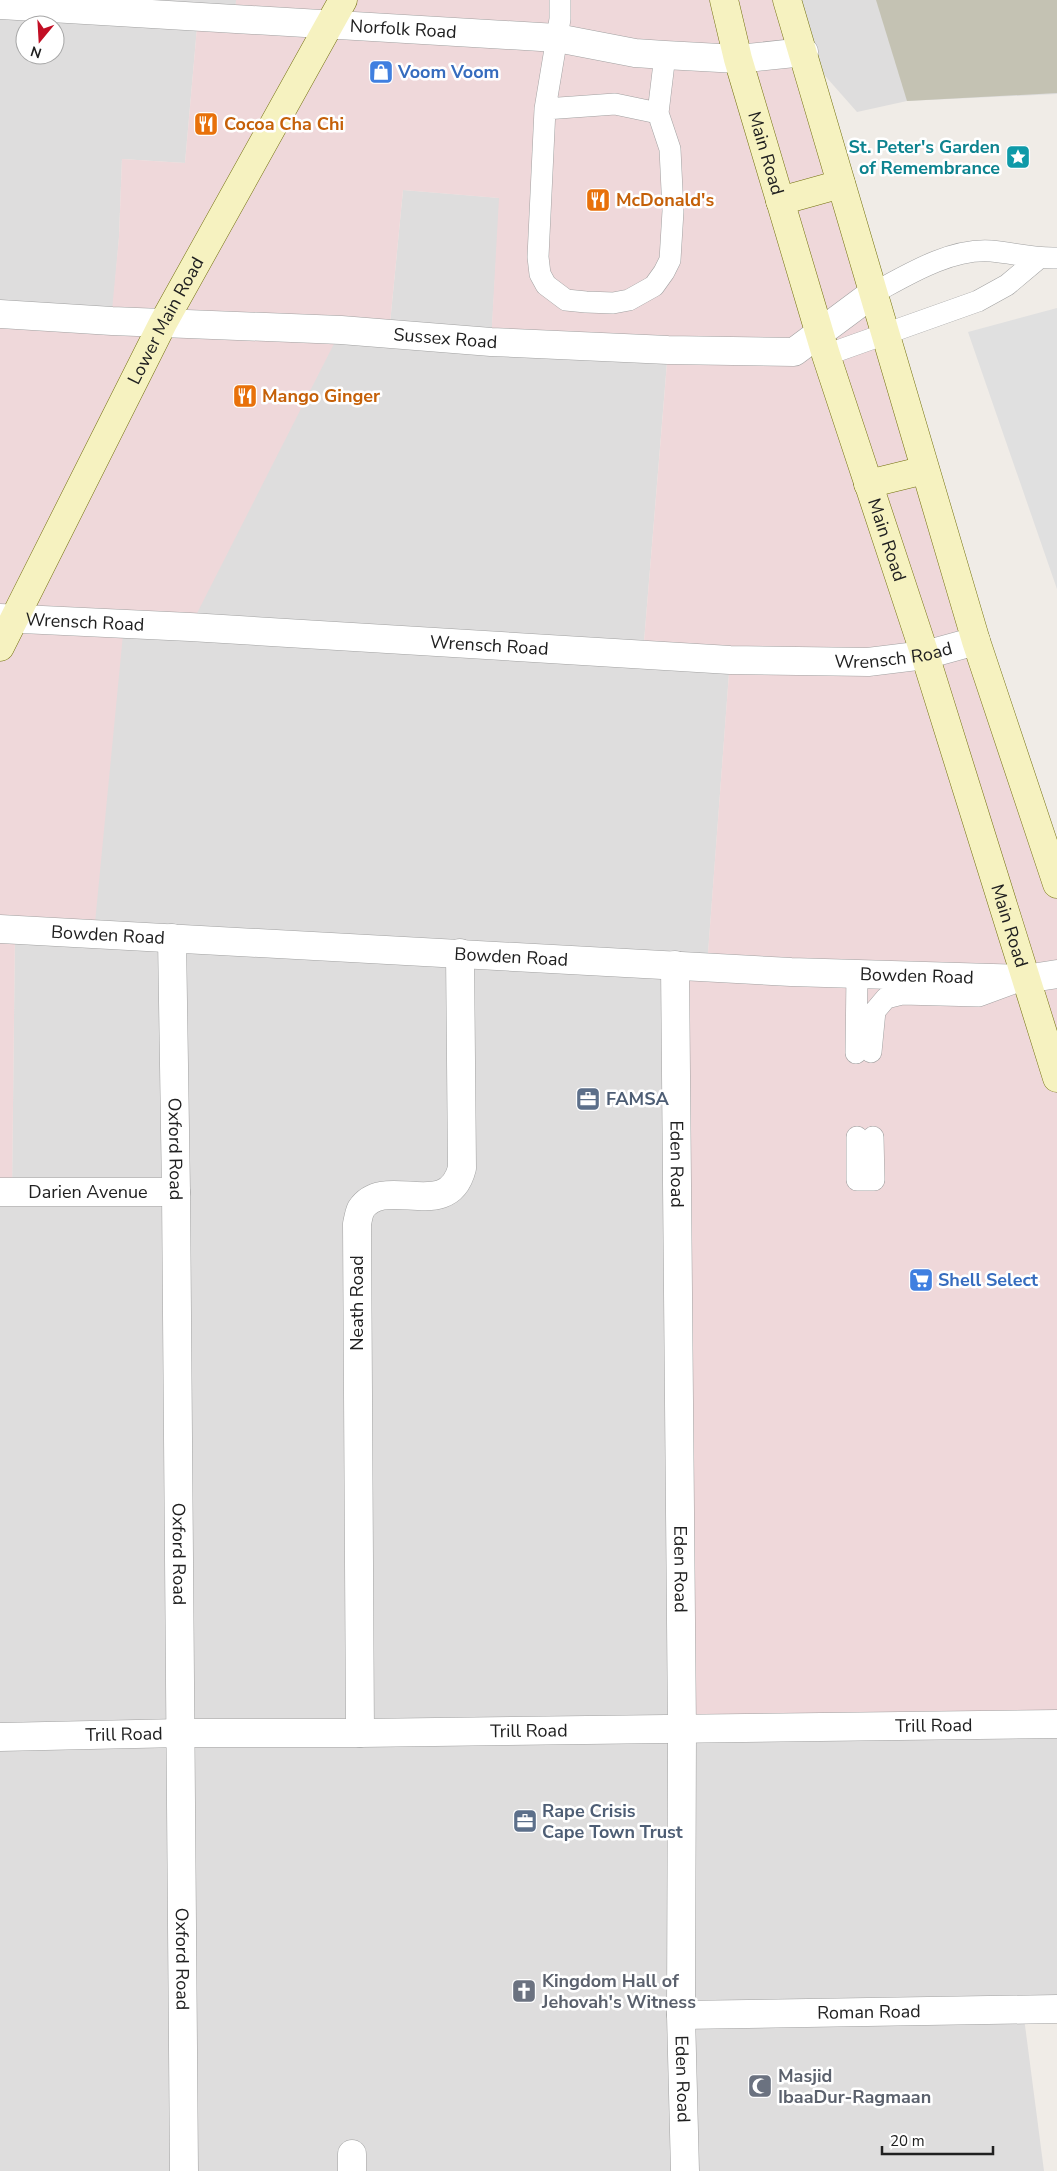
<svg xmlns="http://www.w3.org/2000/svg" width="1057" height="2171" viewBox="0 0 1057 2171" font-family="'Nunito Sans',sans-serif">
<rect width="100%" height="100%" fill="#f0ece7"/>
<!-- residential -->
<path fill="#dedddd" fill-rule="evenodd" d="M0,0H236L235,18L198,16L185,163L122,159L119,237L112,321L0,314ZM25,25H55V55H25Z
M787,0H1057V94L907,101L857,112L804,52Z
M403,190L500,198L491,342L668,350L643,654L730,660L707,967L1057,1724V2009L1023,2010L1044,2171H0V1192L12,1191L15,930L124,623L341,330L389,334Z"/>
<!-- commercial -->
<path fill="#efd8da" d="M236,0H787L1057,884V1724L682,1730L675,965L707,966L730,660L643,654L668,351L491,342L499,198L403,190L389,334L341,330L190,627L124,624L94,933L15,930L12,1192H0V314L111,321L119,237L122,159L185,163L198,16L235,18Z"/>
<!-- construction -->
<path fill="#c4c2b3" d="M876,0H1057V93L907,101Z"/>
<!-- parking -->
<path fill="#e0e0e0" d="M1057,308V589L968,332Z"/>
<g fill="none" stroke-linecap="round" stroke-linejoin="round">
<defs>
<path id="lane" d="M560,0V19L545,109L538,257L540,274L546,285L566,300L586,302L613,303L629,300L654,286L664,272L670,260L673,211L670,149L658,113L665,55
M545,109L615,104L658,113
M872,294C907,275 950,248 991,251C1014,253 1034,259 1057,258
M826,355L978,301L1007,285L1038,259
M871,1052L875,1011L886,998L902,994L979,996L1017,982
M856,1053L857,974
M857,1137V1180H874L873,1137"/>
<g id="street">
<path id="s1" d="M0,5L557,38L635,53L665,55L738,59L804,52"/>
<path id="s2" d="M0,314L112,321L341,330L491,342L668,350L794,352L872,294"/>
<path id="s3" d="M0,618L190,627L730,660L868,662L925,655L976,641"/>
<path id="s4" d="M0,929L791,972L1025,979L1057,974"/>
<path id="s5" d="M172,938L176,1192L184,2171"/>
<path id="s6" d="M675,965L682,1730L681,2015L685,2171"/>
<path id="s7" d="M0,1192H176"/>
<path d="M360,1733L357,1224C358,1219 359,1213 361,1209C385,1173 448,1224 462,1168L460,953"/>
<path id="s8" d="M0,1737L181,1733H360L1057,1724"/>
<path id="s9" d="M681,2015L1057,2009"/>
<path d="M352,2154V2171"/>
</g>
<g id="secondary">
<path id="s10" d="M724,0L738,59L826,355L925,655L1057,1078"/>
<path d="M787,0L976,641L1057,884"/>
<path d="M780,201L841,184"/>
<path d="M868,484L925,470"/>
<path id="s11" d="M0,647L163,323L343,0"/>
</g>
</defs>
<!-- lane casing -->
<use href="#lane" stroke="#a1a1a1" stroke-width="22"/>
<!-- street casing -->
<use href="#street" stroke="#a1a1a1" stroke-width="29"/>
<!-- secondary casing -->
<use href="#secondary" stroke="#72700d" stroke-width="29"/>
<!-- lane -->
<use href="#lane" stroke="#fff" stroke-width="21"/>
<!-- street -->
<use href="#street" stroke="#fff" stroke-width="28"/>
<!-- secondary -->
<use href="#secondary" stroke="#f6f2c0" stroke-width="28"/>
</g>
<!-- icons -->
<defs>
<symbol id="shop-square" viewBox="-11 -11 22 22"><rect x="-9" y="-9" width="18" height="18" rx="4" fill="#3f7fe0" stroke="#fff"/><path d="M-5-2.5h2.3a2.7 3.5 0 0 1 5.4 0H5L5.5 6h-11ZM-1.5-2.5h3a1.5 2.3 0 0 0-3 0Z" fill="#fff"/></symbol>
<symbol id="restaurant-square" viewBox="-11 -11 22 22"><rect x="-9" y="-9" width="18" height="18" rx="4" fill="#e8710a" stroke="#fff"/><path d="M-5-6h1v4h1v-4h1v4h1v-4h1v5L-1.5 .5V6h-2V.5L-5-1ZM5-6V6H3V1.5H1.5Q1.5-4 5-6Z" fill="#fff"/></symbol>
<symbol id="sight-square" viewBox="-11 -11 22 22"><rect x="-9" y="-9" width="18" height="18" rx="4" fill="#0f9aa8" stroke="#fff"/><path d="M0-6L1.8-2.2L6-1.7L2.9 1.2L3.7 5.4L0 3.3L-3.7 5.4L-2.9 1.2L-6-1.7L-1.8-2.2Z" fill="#fff"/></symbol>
<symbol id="office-square" viewBox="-11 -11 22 22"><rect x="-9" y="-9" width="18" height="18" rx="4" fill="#5c6f8a" stroke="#fff"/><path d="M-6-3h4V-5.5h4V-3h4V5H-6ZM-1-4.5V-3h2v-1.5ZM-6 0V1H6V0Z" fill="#fff"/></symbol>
<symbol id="supermarket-square" viewBox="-11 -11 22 22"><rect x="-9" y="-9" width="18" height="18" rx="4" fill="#3f7fe0" stroke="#fff"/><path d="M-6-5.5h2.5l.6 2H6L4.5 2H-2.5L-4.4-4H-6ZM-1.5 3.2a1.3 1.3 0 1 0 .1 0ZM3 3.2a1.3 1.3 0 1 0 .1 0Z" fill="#fff"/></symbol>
<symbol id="church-square" viewBox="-11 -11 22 22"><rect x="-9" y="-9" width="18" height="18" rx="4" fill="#6b7280" stroke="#fff"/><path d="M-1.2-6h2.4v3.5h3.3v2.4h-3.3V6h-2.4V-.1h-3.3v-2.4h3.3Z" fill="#fff"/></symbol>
<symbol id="mosque-square" viewBox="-11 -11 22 22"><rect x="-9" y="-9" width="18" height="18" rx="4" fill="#6b7280" stroke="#fff"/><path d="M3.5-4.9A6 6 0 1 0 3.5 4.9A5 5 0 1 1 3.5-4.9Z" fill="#fff"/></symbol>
</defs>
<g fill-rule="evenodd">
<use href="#shop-square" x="367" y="58" width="28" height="28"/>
<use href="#restaurant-square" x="192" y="110" width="28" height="28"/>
<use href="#sight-square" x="1004" y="143" width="28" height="28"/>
<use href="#restaurant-square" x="584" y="186" width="28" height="28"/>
<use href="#restaurant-square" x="231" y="382" width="28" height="28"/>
<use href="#office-square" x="574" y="1085" width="28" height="28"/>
<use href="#supermarket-square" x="907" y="1266" width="28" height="28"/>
<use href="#office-square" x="511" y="1807" width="28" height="28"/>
<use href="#church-square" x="510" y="1977" width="28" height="28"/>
<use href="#mosque-square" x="746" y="2072" width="28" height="28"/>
</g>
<g text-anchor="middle" stroke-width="5" stroke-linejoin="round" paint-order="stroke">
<!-- street labels -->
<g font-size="18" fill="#202020" stroke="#fff">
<text dy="6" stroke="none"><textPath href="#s1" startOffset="404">Norfolk Road</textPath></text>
<text dy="6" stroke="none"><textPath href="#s10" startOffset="159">Main Road</textPath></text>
<text dy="6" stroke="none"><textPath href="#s11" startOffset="366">Lower Main Road</textPath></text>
<text dy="6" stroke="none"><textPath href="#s2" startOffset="446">Sussex Road</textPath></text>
<text dy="6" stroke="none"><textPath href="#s10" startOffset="564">Main Road</textPath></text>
<text dy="6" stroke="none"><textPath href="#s3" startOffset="85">Wrensch Road</textPath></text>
<text dy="6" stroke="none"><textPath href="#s3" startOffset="490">Wrensch Road</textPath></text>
<text dy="6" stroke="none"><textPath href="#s3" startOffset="895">Wrensch Road</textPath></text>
<text dy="6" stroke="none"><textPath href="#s10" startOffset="969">Main Road</textPath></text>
<text dy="6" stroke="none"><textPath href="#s4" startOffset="108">Bowden Road</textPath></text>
<text dy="6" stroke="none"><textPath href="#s4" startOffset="512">Bowden Road</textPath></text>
<text dy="6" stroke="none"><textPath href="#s4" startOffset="918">Bowden Road</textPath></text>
<text dy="6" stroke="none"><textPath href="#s5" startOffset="211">Oxford Road</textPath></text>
<text dy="6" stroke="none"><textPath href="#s6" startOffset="199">Eden Road</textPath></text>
<text dy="6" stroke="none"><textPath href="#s7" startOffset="88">Darien Avenue</textPath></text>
<text transform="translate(357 1303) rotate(-90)" y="6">Neath Road</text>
<text dy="6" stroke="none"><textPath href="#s5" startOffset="616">Oxford Road</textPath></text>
<text dy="6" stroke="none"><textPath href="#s6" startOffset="604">Eden Road</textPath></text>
<text dy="6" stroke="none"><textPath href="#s8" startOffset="934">Trill Road</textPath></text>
<text dy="6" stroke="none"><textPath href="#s8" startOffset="529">Trill Road</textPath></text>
<text dy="6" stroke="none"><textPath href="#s8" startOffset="124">Trill Road</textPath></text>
<text dy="6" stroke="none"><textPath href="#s5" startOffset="1021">Oxford Road</textPath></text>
<text dy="6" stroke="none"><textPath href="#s9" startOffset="188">Roman Road</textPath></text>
<text dy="6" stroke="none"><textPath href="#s6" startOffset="1114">Eden Road</textPath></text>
</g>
<!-- shop labels -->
<g font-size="18" font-weight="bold" fill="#366cbe" stroke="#fff" text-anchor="start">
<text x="398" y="78">Voom Voom</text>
<text x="938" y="1286">Shell Select</text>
</g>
<!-- food labels -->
<g font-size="18" font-weight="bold" fill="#c56008" stroke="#fff" text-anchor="start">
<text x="224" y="130">Cocoa Cha Chi</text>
<text x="616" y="206">McDonald's</text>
<text x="262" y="402">Mango Ginger</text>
</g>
<!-- culture labels -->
<g font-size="18" font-weight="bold" fill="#0d838f" stroke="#fff" text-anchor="end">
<text x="1000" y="153">St. Peter's Garden<tspan x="1000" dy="21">of Remembrance</tspan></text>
</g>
<!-- service labels -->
<g font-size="18" font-weight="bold" fill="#4e5e75" stroke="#fff" text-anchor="start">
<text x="606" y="1105">FAMSA</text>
<text x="542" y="1817">Rape Crisis<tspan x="542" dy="21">Cape Town Trust</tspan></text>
</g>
<!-- worship labels -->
<g font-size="18" font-weight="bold" fill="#5b616d" stroke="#fff" text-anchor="start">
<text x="542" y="1987">Kingdom Hall of<tspan x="542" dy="21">Jehovah's Witness</tspan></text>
<text x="778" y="2082">Masjid<tspan x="778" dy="21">IbaaDur-Ragmaan</tspan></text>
</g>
</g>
<!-- north arrow -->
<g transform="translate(40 40) rotate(198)"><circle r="24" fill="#ffffff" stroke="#a6a6a6"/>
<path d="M0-4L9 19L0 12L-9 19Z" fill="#c20e24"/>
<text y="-8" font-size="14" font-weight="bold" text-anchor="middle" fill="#202020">N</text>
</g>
<!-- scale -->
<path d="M882 2146v8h111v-8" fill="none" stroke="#202020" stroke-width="2.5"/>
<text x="890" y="2146" font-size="15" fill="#202020" stroke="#ffffff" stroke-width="4" paint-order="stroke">20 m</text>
</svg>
